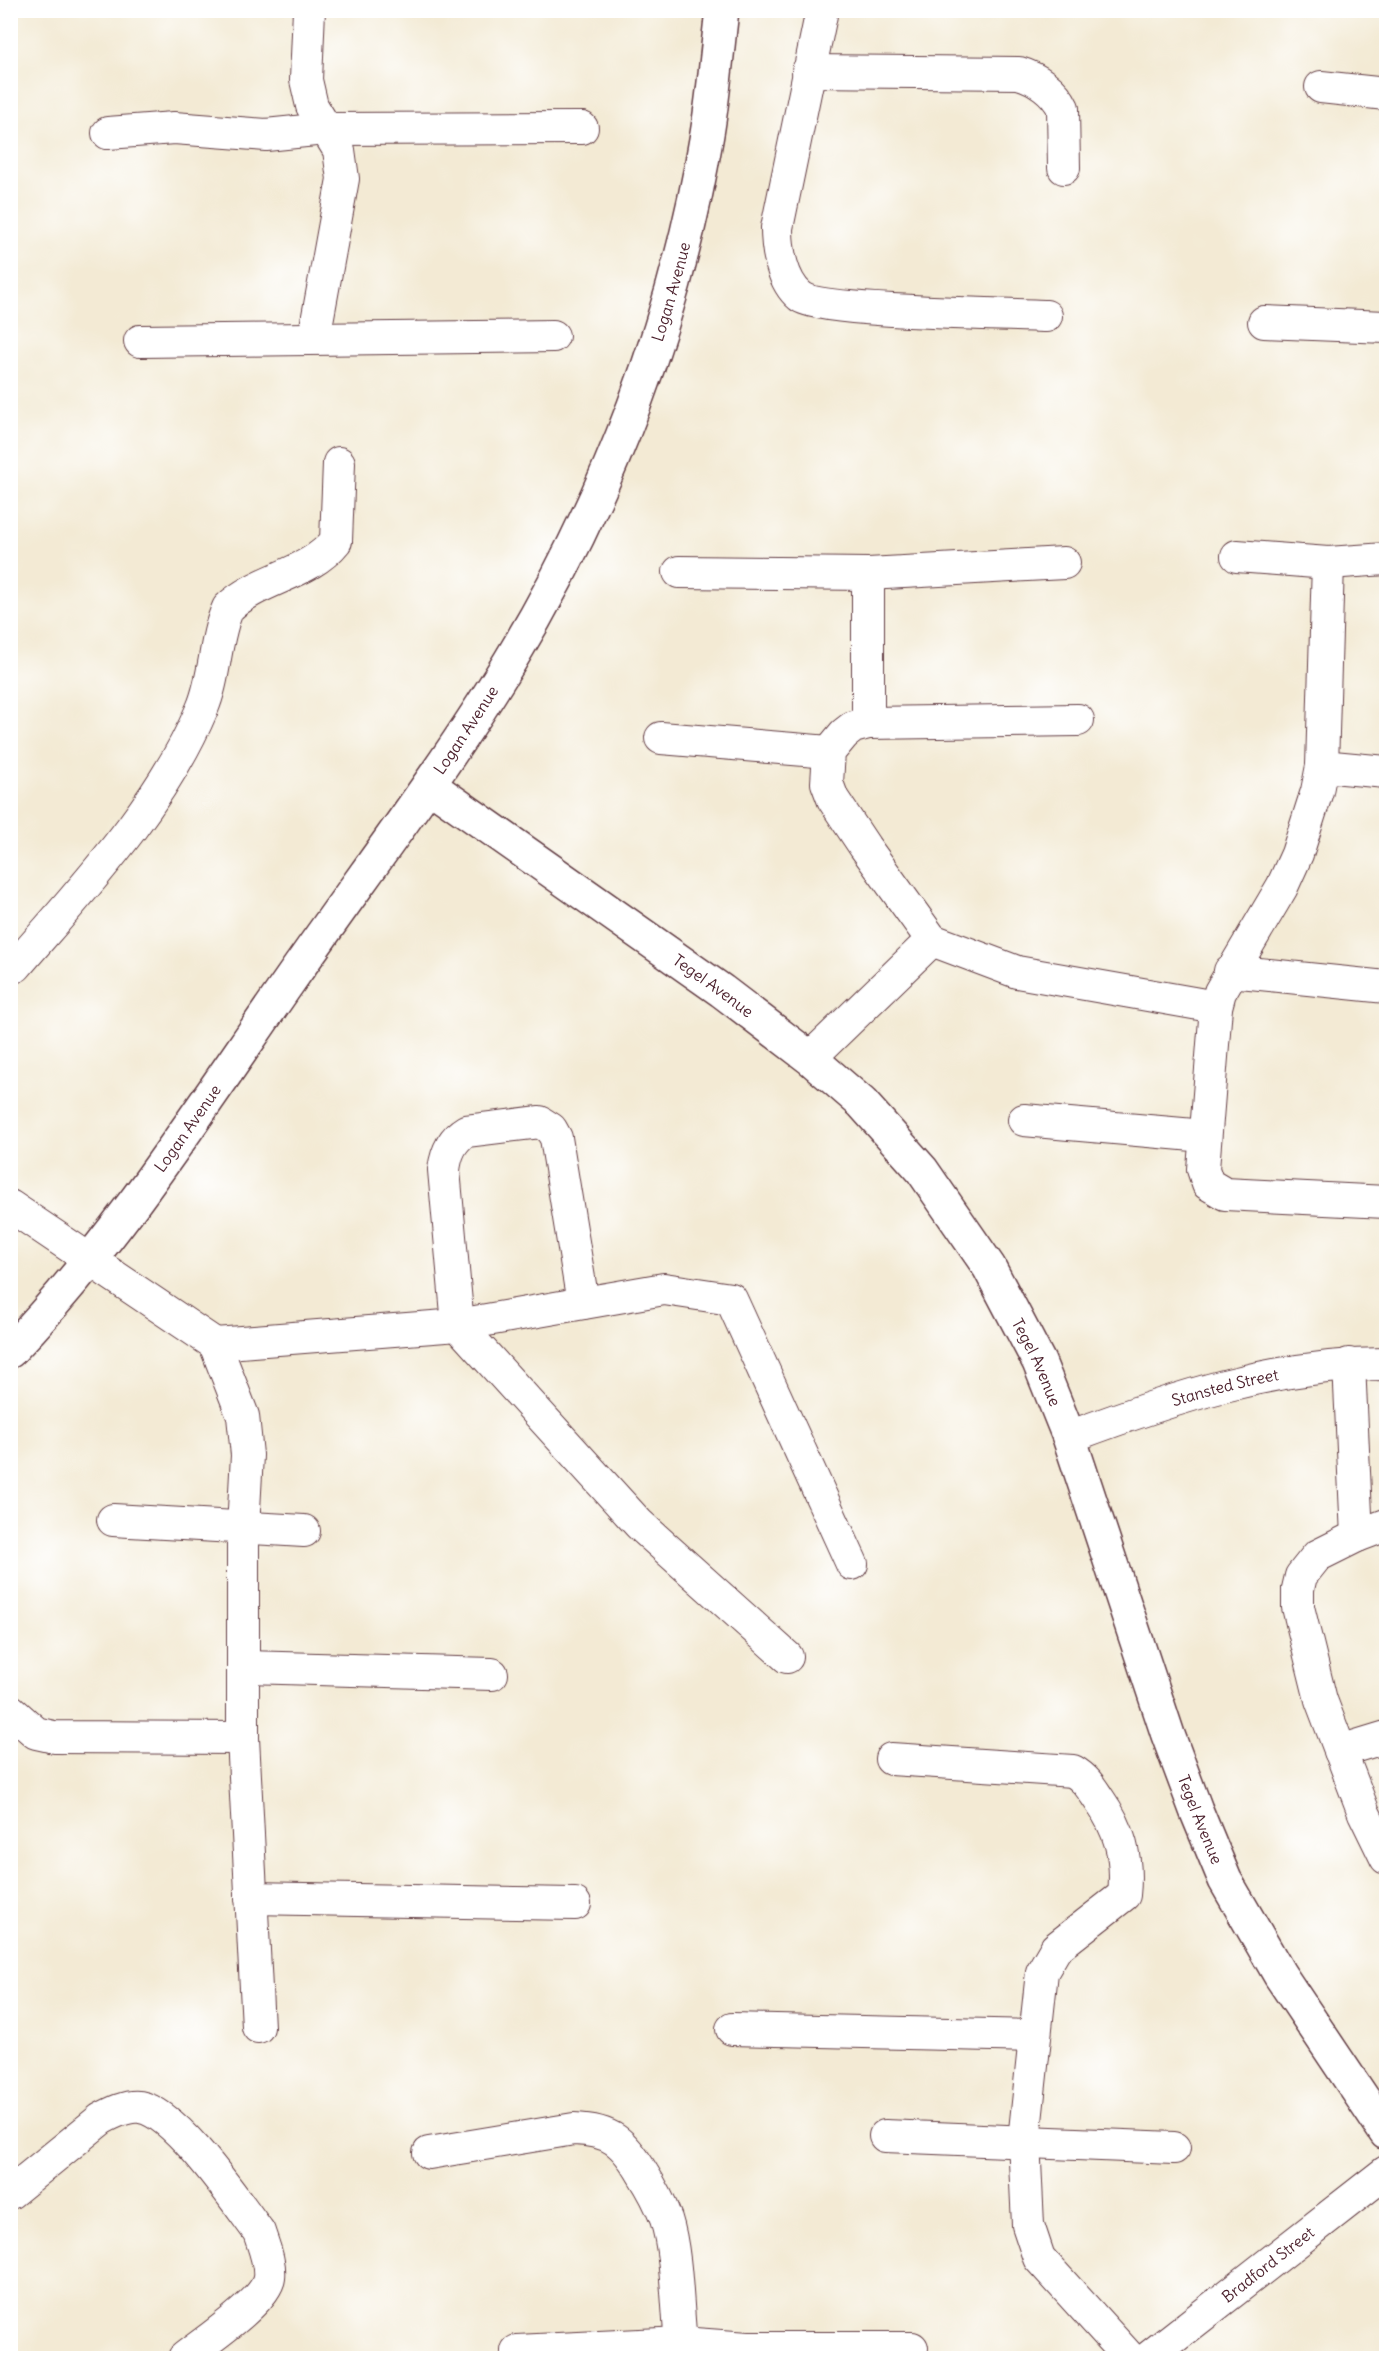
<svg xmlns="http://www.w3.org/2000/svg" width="1397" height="2369" viewBox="0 0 1397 2369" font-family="Delius,sans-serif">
<rect width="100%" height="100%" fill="#fff"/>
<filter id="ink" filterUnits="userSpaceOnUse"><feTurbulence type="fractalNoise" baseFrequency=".0167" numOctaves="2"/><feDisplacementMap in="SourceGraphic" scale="12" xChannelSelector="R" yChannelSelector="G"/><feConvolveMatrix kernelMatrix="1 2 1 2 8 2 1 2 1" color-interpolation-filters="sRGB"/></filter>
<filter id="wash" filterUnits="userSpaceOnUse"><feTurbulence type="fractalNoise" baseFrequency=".008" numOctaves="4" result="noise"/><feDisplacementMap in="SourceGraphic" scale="24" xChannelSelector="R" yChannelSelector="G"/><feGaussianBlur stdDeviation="1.35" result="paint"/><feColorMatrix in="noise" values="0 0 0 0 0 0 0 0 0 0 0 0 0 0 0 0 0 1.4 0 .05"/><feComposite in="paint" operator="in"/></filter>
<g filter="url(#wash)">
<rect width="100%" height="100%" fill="#f3ead4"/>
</g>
<g filter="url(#ink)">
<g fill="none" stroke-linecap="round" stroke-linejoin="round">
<defs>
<g id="minor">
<path d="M309,10L306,80L312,106L339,150L343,179L314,338"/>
<path d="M822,10L777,228C777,250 782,281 800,296C818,312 1009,314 1046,316"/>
<path d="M808,71L1019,73C1037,78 1055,91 1063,108L1064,168"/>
<path d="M1321,87L1386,94"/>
<path d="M108,133L174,128L266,135L325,129L582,128"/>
<path d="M1264,322L1386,327"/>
<path d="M140,341L553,336"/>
<path d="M1237,556L1328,563L1386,559"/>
<path d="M1328,563L1322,766L1317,791L1297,854L1282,887L1220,992L1216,1007L1203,1169L1208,1184L1225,1194L1386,1202"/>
<path d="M679,572L868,574L1064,563"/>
<path d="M868,574V723"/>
<path d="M1078,720L868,723L853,727L844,734L829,752L827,783L833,799L865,847L932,940L1017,972L1216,1007"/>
<path d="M661,738L829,752"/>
<path d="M1322,766L1386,772"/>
<path d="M10,963L16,966C84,887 161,806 202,709C216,677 214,639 228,608C259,578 309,575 336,541L339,463"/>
<path d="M1230,971L1386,987"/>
<path d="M810,1058L932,940"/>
<path d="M1024,1120L1205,1136"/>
<path d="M10,1206L215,1344L243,1416L247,1455L243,1528V1738L258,2027"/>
<path d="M583,1303L556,1138L551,1129L540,1122L466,1131C451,1140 446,1154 444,1170L458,1325L639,1524L787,1657"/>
<path d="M215,1344L458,1325L664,1289L731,1299L852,1564"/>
<path d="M1349,1364L1357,1536"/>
<path id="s1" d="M1069,1437C1173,1398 1274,1364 1386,1364"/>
<path d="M113,1520L304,1531"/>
<path d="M1386,1525L1357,1536L1317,1556L1301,1576L1298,1589V1607L1321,1700L1364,1813L1386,1858"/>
<path d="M243,1667L492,1674"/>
<path d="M10,1710L36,1733L54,1737L243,1738"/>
<path d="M1340,1751L1386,1737"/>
<path d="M891,1759L1073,1771C1085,1778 1090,1786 1098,1798C1120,1829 1128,1857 1124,1895L1056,1948L1042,1972L1024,2140L1028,2225L1039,2258L1130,2358"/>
<path d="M251,1898L575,1904"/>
<path d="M732,2029L1034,2036"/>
<path d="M885,2136L1174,2148"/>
<path d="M429,2153L574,2129C611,2130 624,2142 643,2174C652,2188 660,2203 666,2219C677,2253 677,2307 681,2343"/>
<path d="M10,2193L101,2119C112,2113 127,2105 140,2107C177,2113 235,2200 259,2232C263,2245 271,2263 269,2278C266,2301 203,2343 184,2358"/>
<path d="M517,2351L681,2343L748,2348H912"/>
<path id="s2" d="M1148,2358L1386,2172"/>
</g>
<g id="tertiary">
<path id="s3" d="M429,785L722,991L810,1058L862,1103L922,1170L989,1267L1039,1362L1069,1437L1168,1735L1196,1810L1225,1880L1280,1975L1386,2133"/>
<path id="s4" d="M10,1351C117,1240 202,1106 290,980C364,874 443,771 510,661C608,499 676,320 707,134C714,93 717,52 722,10"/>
</g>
</defs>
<!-- minor casing -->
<use href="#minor" stroke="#633d44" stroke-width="34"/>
<!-- tertiary casing -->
<use href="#tertiary" stroke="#633d44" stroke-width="36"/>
<!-- minor -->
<use href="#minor" stroke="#fff" stroke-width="32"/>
<!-- tertiary -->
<use href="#tertiary" stroke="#fff" stroke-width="33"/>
</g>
</g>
<g text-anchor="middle" stroke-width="4.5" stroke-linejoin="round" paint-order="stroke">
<!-- street labels -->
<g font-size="16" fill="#4a1f2b" stroke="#fff">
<text dy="6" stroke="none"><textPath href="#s4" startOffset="1257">Logan Avenue</textPath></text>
<text dy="6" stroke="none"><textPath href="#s4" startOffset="771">Logan Avenue</textPath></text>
<text dy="6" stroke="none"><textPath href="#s3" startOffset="348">Tegel Avenue</textPath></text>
<text dy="6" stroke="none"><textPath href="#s4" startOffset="285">Logan Avenue</textPath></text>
<text dy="6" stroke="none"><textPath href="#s3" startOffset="852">Tegel Avenue</textPath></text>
<text dy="6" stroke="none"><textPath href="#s1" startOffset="164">Stansted Street</textPath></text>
<text dy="6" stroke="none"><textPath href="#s3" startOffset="1338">Tegel Avenue</textPath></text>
<text dy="6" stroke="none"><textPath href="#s2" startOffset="152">Bradford Street</textPath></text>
</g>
</g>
<!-- margin -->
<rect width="1397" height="2369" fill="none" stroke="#fff" stroke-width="36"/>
</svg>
